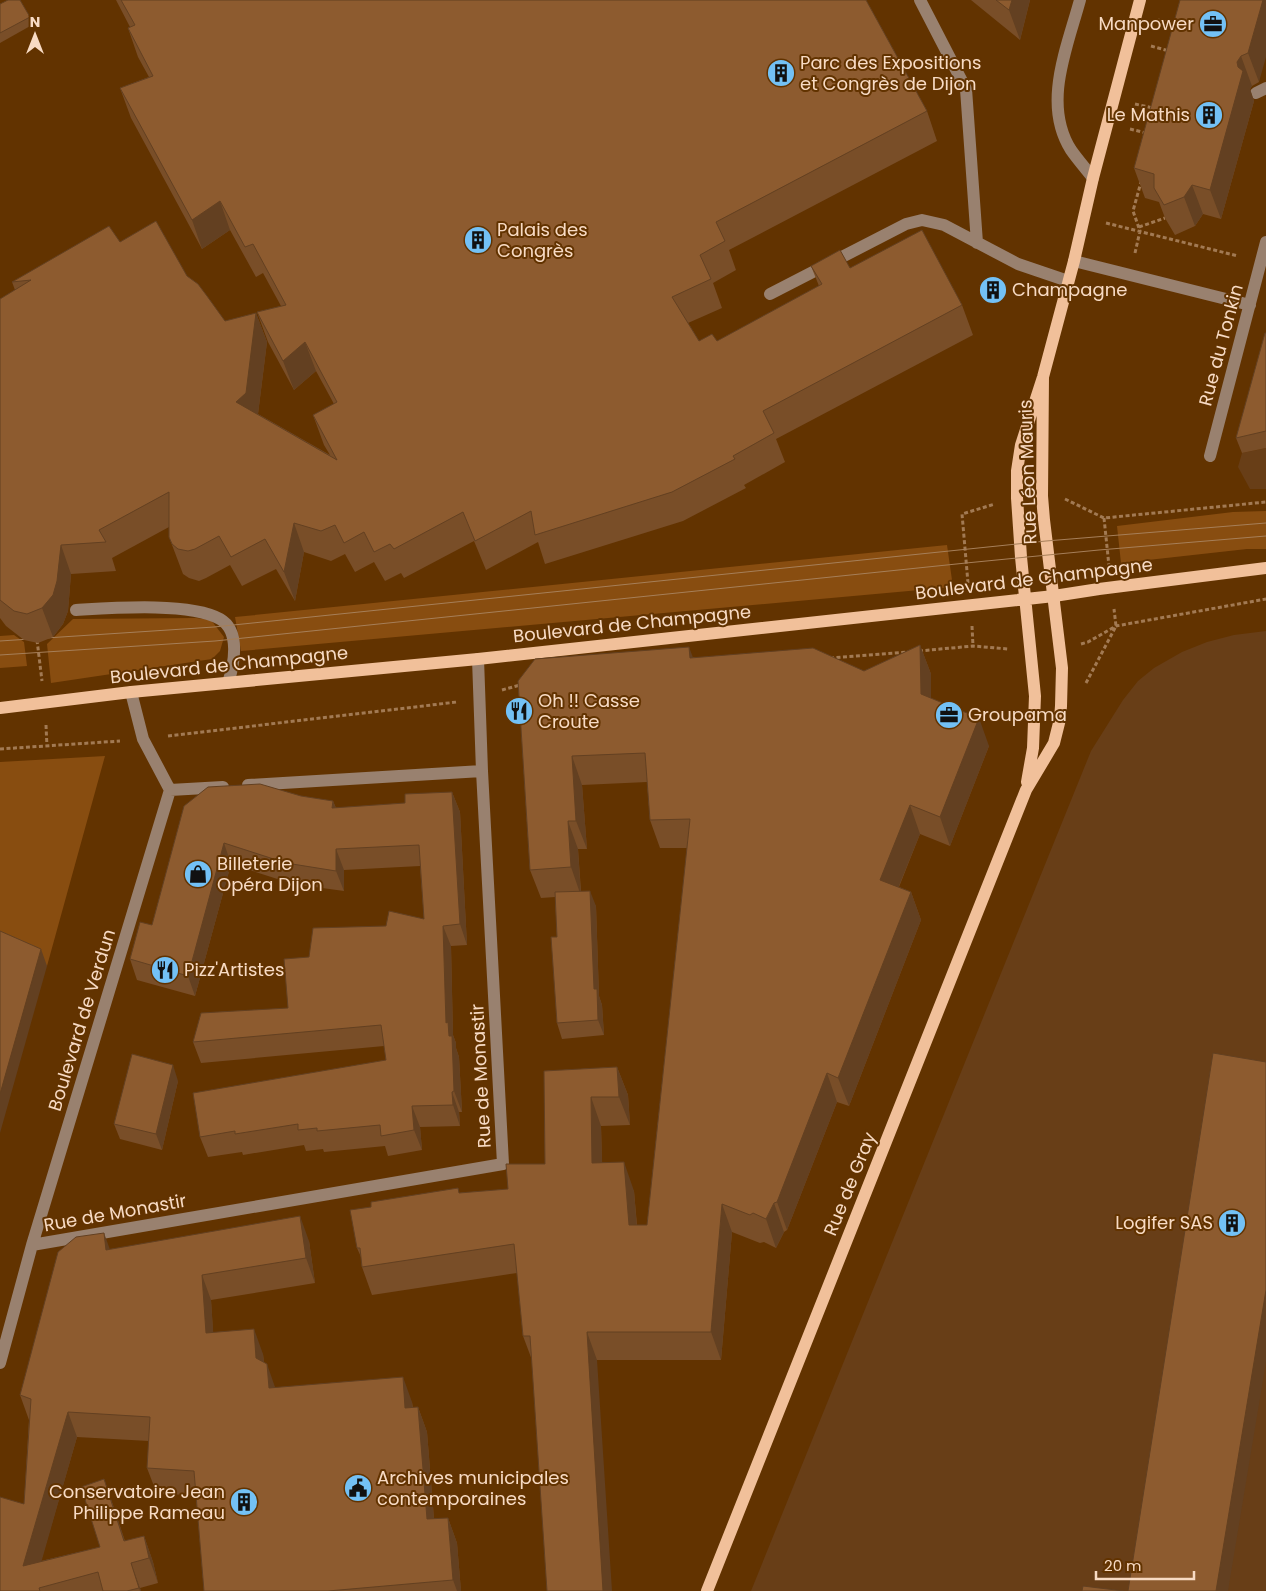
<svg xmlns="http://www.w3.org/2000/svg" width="1266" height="1591" viewBox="0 0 1266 1591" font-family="Poppins,sans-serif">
<rect width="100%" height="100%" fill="#623300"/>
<!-- built -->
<path fill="#683e17" d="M1266,448V489H1250L1238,467L1242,453Z
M1266,631V1591H751L1091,751L1123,700L1138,681L1154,668L1182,652L1207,642L1234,635Z"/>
<!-- green -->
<path fill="#884d10" d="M1266,511V549H1247L1121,563L1117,526L1233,512Z
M947,545L953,587L241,651L235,617Z
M196,618L211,620L224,637L220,651L212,659L51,683L47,644L73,619Z
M14,635L24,642L27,666L0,668V636Z
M105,756L47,966L0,946V762Z"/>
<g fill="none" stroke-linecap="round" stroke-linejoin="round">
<!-- path -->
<path stroke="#a27a53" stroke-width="3" stroke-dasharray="4 2.5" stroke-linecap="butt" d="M1158,20L1176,24
M1151,46L1169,51
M1135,104L1153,108
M1130,129L1146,133
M1106,223L1238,256
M1139,227L1165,218
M1135,253L1140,231L1133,211L1141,182
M1065,499L1104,518L1266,502
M1104,518L1109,566
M968,583L962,514L995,504
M972,626L973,646
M37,640L42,681
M1081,644L1088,642L1116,626L1266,599
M919,651L973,646L1008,649
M830,658L908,652
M1086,683L1116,626L1114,609
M502,690L520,685
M46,725L47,747
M168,736L457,702
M0,749L120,741"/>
<!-- minor -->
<path stroke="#99816f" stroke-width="12" d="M920,0L966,89L977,243
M1080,0C1067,48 1042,104 1071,150C1078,160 1086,169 1093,178
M1256,93L1266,88
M1074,261L1250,305
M770,294L906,224L922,220L944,225L1018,264L1068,281
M1210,456L1266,242
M76,610C111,608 190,602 220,619C241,631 234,665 228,683
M248,785L482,771
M170,790L223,787
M32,1245L503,1164L482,771L478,659
M0,1363L32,1245L170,790L143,739L131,692"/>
<!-- major -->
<path stroke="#f1c09a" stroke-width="12" d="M0,708L131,692L478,659L1054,596L1099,589L1266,568
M1027,782L1033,748L1035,696L1021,557L1017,498V471L1021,445L1043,377L1074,261L1093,178L1140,0
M707,1591L1026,790L1054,743L1060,719L1061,706L1062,668L1044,520L1042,496L1043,377"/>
<!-- tram -->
<path stroke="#a67f59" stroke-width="1" d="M0,641L214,627L1046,541L1266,523
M0,655L215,641L966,563L1099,550L1266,536"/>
</g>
<!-- wall -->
<path fill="#794e28" d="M116,0H866L927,111L937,141L729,250L736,270L713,283L722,308L688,323L699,341H717L819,286L811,266L850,268L962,305L973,335L776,439L785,462L744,485L746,488L683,521L545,564L538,542L486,570L474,541L404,578L401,573L385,581L374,562L355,572L345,554L331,561L304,552L295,601L276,569L242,586L230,565L206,578L199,581L189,578L183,574L180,566L169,537V527L112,558L116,571L71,574L68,611L63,624L53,637L38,643L24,640L6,626L0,618V299L15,290L12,282L120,242L187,276L225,321L256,313L267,342L258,414L330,455L324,445L313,415L334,404L316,371L294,390L268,342L257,312L281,306L263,273L256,277L230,230L202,249L131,118L120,88L149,77L138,57L128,28L130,27Z
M971,0H1030L1020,40Z
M1266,0L1259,82L1252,86L1250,89L1254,101L1221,219L1203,214L1195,226L1175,235L1165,218L1159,202L1145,198L1134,168Z
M0,4L30,17L32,25L0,43Z
M1266,333V448L1242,453L1236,438Z
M920,645L931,674V698L989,746L950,846L920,834L899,887L911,892L921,920L849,1106L837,1102L787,1230L784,1232L776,1248L764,1242L760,1243L732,1232L721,1360H532L523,1336L517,1273L372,1295L362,1267L361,1257L357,1248L460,1193L508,1189L545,1164L544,1071L617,1067L628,1095L630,1125L601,1126L602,1163L634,1191L637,1225H647L687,848H660L650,820L647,782L582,785L587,849H578L581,891L596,906L599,996L602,1005L604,1035L562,1039L557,1023V937L555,897L541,898L530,870L518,681L693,657L864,671Z
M452,792L460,812L467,945L451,946L453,1035L456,1043V1048L459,1057L462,1112H459L460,1126L420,1127L422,1150L388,1156L385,1146L324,1152L323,1149L306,1151L304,1145L243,1155L242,1152L208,1157L200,1137L386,1060L384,1046L201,1063L193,1042L288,1008L309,957L386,926L424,919L420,866L344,870V891L293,884L231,864L195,996L137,980L130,959L152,925L184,806L301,796L333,801L336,808L405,803Z
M178,1081L162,1150L120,1139L114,1124Z
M309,1241L315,1283L211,1300L213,1332L263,1354L264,1363L275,1388L412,1402L413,1408L418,1407L427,1432L434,1519L448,1518L457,1543L461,1591H204L196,1495L157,1494L147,1468L149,1441L77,1437L41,1561L100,1547L104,1479L113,1505L125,1541L144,1536L153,1562L158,1583L140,1588L141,1591H0L24,1504L29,1420L20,1395L109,1249Z"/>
<!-- shaded-wall -->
<path fill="#634021" d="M1012,0H1030L1020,40L1009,10Z
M1263,0H1266V57L1259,82L1248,53Z
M1241,56L1252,86L1250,89L1254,101L1221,219L1210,190L1238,67L1237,62Z
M1192,185L1203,214L1195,226L1184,197Z
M220,201L230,230L202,249L192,220Z
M256,313L267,342L257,422L236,402Z
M305,342L316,371L294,390L283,361Z
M294,523L304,552L295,601L284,572Z
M61,545L71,574L68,611L63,624L53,637L42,608Z
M920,645L931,674V722L921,694Z
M689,647L700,676L690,658Z
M979,718L989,746L950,846L940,817Z
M572,756L582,785L587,849L576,821Z
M452,792L460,812L467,945L460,924Z
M333,801L341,821L332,808Z
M910,805L920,834L890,908L880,880Z
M568,821L578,849L581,896L571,867Z
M224,843L231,864L195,996L188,976Z
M336,849L344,870V891L336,871Z
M590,891L596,906L599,996L602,1005L604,1035L598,1020L594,989Z
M911,892L921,920L849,1106L838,1078Z
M443,926L451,946L453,1035L456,1043V1048L459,1057L462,1112L454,1091L449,1036L446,1023Z
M41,949L47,966L0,1133V1094Z
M173,1065L178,1081L162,1150L156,1134Z
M617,1067L628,1095L630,1125L619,1097Z
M827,1073L837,1102L787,1230L777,1202Z
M452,1092L459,1112L460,1126L453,1105Z
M591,1097L601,1126L603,1191L592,1163Z
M412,1106L420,1127L422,1150L414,1130Z
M624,1162L634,1191L639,1253L629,1225Z
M774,1203L784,1232L776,1248L766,1219Z
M722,1204L732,1232L721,1360L711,1332Z
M300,1216L309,1241L315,1283L306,1258Z
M104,1233L113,1258L106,1250Z
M202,1275L211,1300L215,1358L206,1333Z
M1266,1290V1362L1228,1591H1216Z
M254,1329L263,1354L266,1383L256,1358Z
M587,1332L597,1360L612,1591H603Z
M267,1364L276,1390L269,1388Z
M403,1377L412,1402L415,1434L405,1408Z
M418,1407L427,1432L436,1544L427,1519Z
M68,1412L77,1437L33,1591L23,1566Z
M104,1479L113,1505L133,1567L124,1541Z
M448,1518L457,1543L461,1591H457L453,1580Z
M144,1536L153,1562L158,1583L149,1558Z
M131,1563L141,1591H140L139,1588Z"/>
<!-- building -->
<path fill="#8d5b2f" stroke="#634021" d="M8,0H20L30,17L0,33V4Z
M121,0H866L927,111L716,222L725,241L700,255L711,279L672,297L699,341L712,334L717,341L822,284L811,266L840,250L850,268L922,230L962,305L763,411L774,433L733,456L735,459L672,492L535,535L531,511L475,541L463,512L394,549L390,544L374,552L364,532L344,543L335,525L321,531L294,523L284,572L265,539L231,557L219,536L195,549L188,551L178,549L172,544L169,537V492L99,530L106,542L61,545L57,581L53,595L42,608L27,614L14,611L0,600V299L31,280L12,282L109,226L120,242L156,221L187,276L198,284L207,296L225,321L256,313L246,393L236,402L337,460L313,415L337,402L305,342L283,361L257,312L286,305L253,244L245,247L220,201L192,220L120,88L153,76L128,28L135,25Z
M996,0H1012L1009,10Z
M1180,0H1263L1248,53L1241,56L1237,62L1238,67L1243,71L1210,190L1192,185L1184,197L1164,205L1154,188V174L1134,168Z
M1265,333H1266V431L1236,438Z
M920,645L921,694L979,718L940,817L910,805L880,880L911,892L838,1078L827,1073L777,1202L774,1203L766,1219L753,1213L750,1215L722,1204L711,1332H587L603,1591H547L530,1336H523L514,1244L362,1267L360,1248H357L350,1210L371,1207V1202L458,1188L459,1193L508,1189L506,1164H545L544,1071L617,1067L619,1097H591L592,1163L624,1162L629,1225H647L690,819L650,820L645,753L572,756L576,821H568L571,867L530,870L518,681L535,659L689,647L690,658L813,648L864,671Z
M260,784L301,796L333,801L332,808L405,803V794L452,792L460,924L443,926L446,1023L448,1022L449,1036H452L454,1091L452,1092L453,1105L412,1106L414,1130L381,1136L380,1125L317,1131V1128L298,1130V1124L235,1134V1131L200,1137L193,1093L386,1060L381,1025L193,1042L201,1013L288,1008L284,959L309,957L313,928L386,926L389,911L424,919L419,845L336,849V871L286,863L224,843L188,976L130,959L140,922L152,925L184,806L208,787Z
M590,891L594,989H597L598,1020L557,1023L551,937H557L555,892Z
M0,931L41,949L0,1094Z
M1213,1053L1266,1062V1290L1216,1591H1128Z
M132,1054L173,1065L156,1134L114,1124Z
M300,1216L306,1258L202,1275L206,1333L254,1329L256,1358L267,1364L269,1388L403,1377L405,1408L418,1407L427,1519L448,1518L453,1580L328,1591H204L194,1471L147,1468L150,1417L68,1412L23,1566L100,1547L81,1487L104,1479L124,1541L144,1536L149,1558L131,1563L139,1588L127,1591H103L98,1572L39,1588L40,1591H0V1497L24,1504L31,1399L20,1395L58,1252L76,1237L104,1233L106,1250Z
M1083,1586L1124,1591H1082Z"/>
<!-- icons -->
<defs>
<symbol id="office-disc" viewBox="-11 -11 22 22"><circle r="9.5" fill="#73c1f5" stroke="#623300"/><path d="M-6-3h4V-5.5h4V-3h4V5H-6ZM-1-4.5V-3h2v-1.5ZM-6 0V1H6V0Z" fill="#111"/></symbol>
<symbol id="building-disc" viewBox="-11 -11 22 22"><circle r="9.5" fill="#73c1f5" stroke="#623300"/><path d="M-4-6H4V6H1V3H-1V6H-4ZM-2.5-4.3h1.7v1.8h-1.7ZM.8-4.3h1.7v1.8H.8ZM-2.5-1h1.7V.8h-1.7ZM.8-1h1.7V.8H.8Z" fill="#111"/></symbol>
<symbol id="restaurant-disc" viewBox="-11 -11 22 22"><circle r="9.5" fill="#73c1f5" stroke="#623300"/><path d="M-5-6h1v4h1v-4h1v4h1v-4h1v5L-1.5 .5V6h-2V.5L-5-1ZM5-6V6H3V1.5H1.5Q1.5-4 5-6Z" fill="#111"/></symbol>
<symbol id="shop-disc" viewBox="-11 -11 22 22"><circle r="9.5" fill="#73c1f5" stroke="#623300"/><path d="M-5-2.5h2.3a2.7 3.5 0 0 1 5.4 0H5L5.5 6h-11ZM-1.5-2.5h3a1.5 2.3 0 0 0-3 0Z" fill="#111"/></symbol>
<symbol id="civic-disc" viewBox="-11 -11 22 22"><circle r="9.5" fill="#73c1f5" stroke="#623300"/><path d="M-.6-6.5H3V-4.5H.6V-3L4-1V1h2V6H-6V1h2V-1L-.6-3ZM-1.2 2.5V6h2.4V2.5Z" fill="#111"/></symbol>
</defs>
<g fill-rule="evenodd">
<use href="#office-disc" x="1197" y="8" width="32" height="32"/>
<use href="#building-disc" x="765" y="57" width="32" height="32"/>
<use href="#building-disc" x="1193" y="99" width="32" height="32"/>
<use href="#building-disc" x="462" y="224" width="32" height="32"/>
<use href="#building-disc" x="977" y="274" width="32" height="32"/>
<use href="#restaurant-disc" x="503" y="695" width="32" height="32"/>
<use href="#office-disc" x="933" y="699" width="32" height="32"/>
<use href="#shop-disc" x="182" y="858" width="32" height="32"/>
<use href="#restaurant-disc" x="149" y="954" width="32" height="32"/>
<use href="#building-disc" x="1216" y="1207" width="32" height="32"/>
<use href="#civic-disc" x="342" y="1472" width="32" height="32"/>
<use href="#building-disc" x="228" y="1486" width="32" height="32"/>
</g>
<g text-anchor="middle" stroke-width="4" stroke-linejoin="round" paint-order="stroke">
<!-- poi labels -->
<g font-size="18" fill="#f8dbc4" stroke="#623300" text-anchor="start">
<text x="1194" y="30" text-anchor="end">Manpower</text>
<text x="800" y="69">Parc des Expositions<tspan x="800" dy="21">et Congrès de Dijon</tspan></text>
<text x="1190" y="121" text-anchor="end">Le Mathis</text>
<text x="497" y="236">Palais des<tspan x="497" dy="21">Congrès</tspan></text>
<text x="1012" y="296">Champagne</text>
<text x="538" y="707">Oh !! Casse<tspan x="538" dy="21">Croute</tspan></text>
<text x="968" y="721">Groupama</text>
<text x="217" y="870">Billeterie<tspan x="217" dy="21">Opéra Dijon</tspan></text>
<text x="184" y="976">Pizz'Artistes</text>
<text x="1213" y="1229" text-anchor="end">Logifer SAS</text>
<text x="377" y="1484">Archives municipales<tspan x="377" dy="21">contemporaines</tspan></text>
<text x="225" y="1498" text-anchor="end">Conservatoire Jean<tspan x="225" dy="21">Philippe Rameau</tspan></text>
</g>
<!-- street labels -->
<g font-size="18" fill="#f8dbc4" stroke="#623300">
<text transform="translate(1221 345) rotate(-75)" y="6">Rue du Tonkin</text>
<text transform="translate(1028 472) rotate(-92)" y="6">Rue Léon Mauris</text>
<text transform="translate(1034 579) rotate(-7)" y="6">Boulevard de Champagne</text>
<text transform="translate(632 624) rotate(-6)" y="6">Boulevard de Champagne</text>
<text transform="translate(229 665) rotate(-6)" y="6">Boulevard de Champagne</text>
<text transform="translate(82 1020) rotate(-73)" y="6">Boulevard de Verdun</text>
<text transform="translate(481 1076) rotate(-93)" y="6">Rue de Monastir</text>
<text transform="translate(850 1184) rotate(-68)" y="6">Rue de Gray</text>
<text transform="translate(115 1213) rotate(-10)" y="6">Rue de Monastir</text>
</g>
</g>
<!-- north arrow -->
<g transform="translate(35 35)" stroke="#623300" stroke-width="4" paint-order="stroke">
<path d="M0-4L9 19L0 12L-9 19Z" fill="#f8dbc4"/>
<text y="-8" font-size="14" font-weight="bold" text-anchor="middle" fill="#f8dbc4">N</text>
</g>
<!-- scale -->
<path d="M1096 1571v8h98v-8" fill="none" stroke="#f8dbc4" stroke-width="2.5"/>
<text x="1104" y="1571" font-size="15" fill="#f8dbc4" stroke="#623300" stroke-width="4" paint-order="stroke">20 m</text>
</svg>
